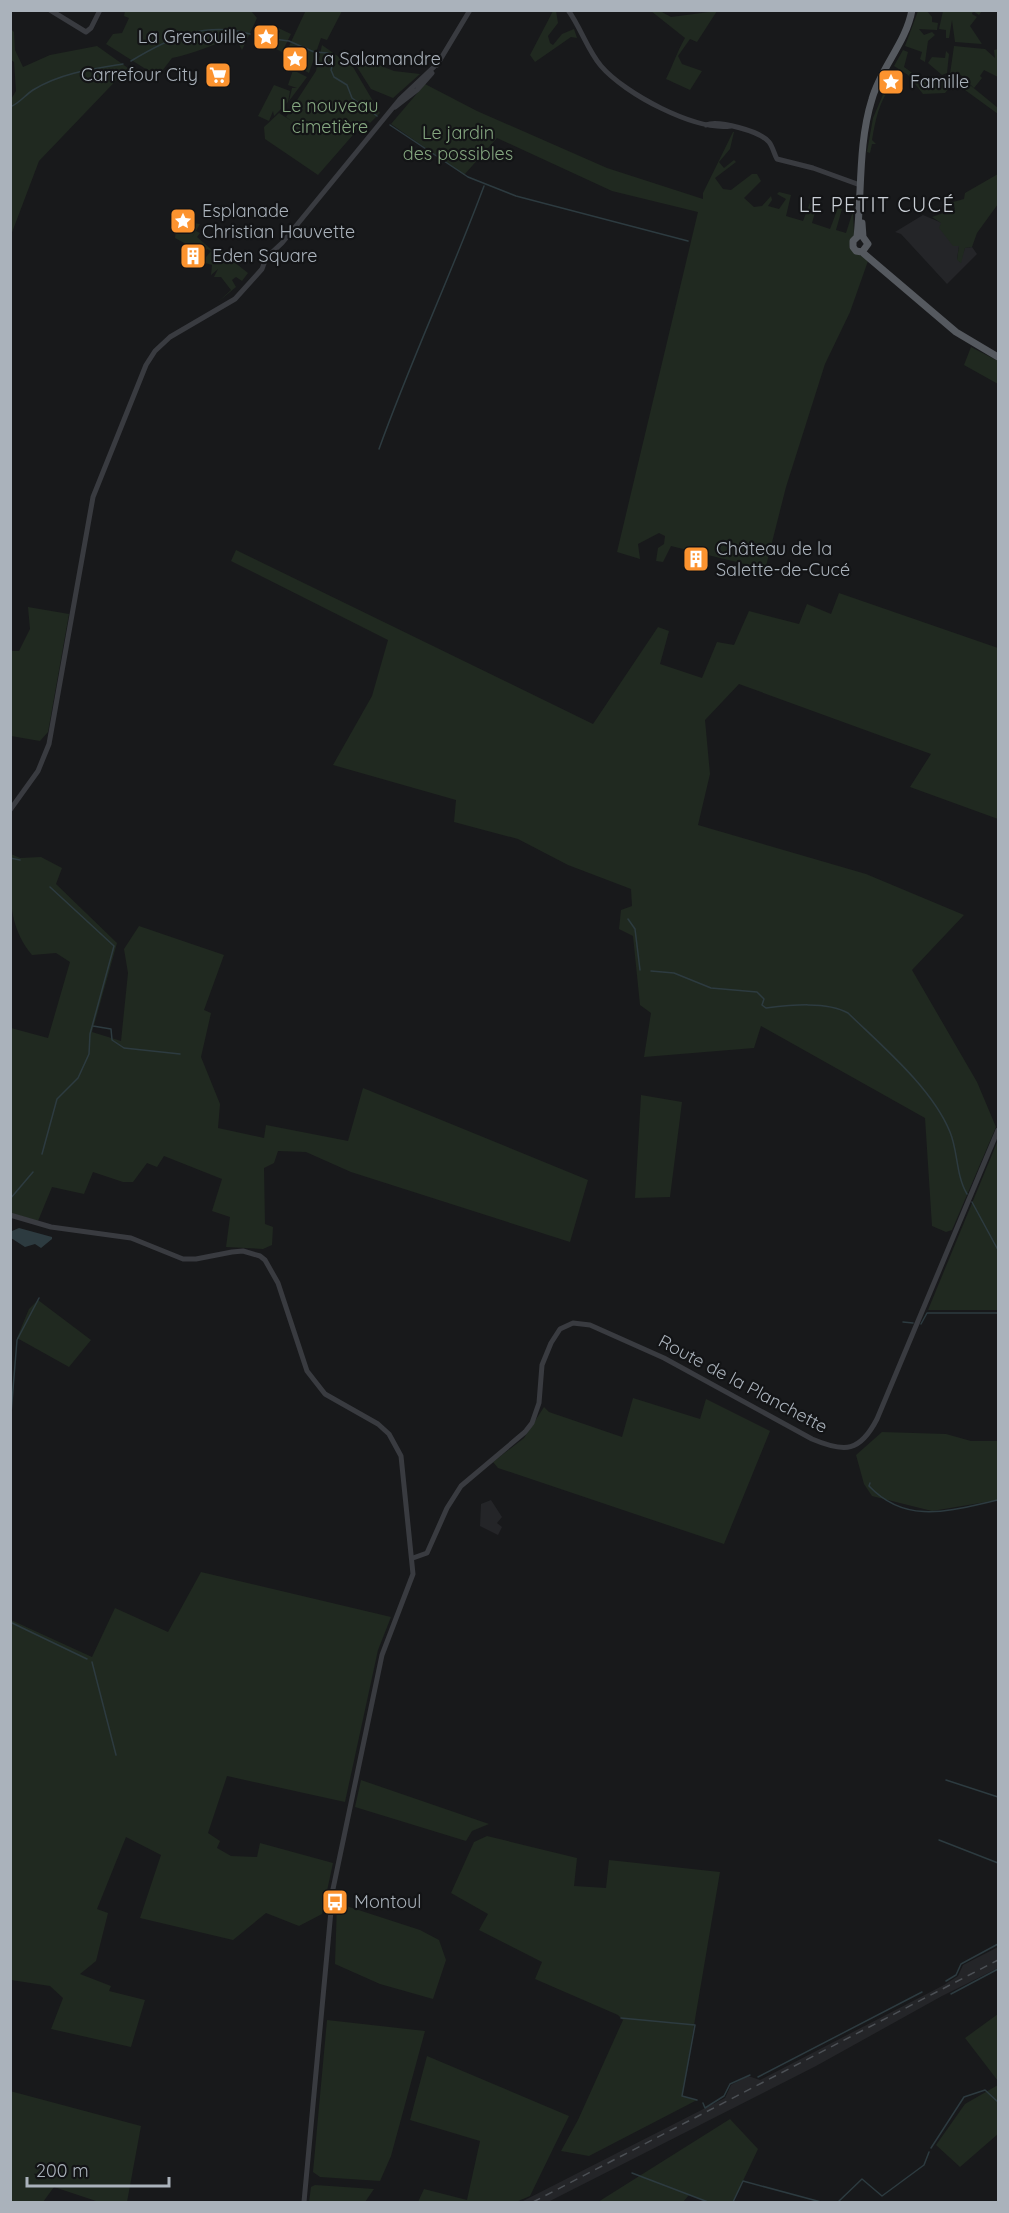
<svg xmlns="http://www.w3.org/2000/svg" width="1009" height="2213" viewBox="0 0 1009 2213" font-family="Quicksand,sans-serif">
<rect width="100%" height="100%" fill="#18191b"/>
<!-- built -->
<path fill="#242528" d="M923,215L942,223L940,228L959,246L957,259L960,262L965,248L972,247L977,254L947,284L901,234L895,232Z
M491,1500L502,1517L497,1523L502,1527L498,1535L480,1526L481,1504Z
M998,1947V1968L942,1996L816,2066L548,2202H521L725,2098L731,2085L748,2076L760,2080L944,1985L958,1976L963,1965Z"/>
<!-- green -->
<path fill="#202920" d="M244,10L251,11L257,18L242,50L235,37C214,44 193,54 172,58L159,75L144,68L106,44L113,34L122,33L129,18L124,16L125,11Z
M306,10L342,11L327,40L321,38L309,73L283,59Z
M553,11H556L558,23L548,36L550,43L553,45L562,34L574,29L577,38L571,37L535,62L530,55Z
M651,11H660L671,17L717,11L697,42L690,39L678,56L682,64L702,71L690,90L666,79C673,65 677,52 685,38Z
M918,11H927L932,17V22L938,23L937,30L919,29L924,35L932,32L935,35L928,41L925,62L920,59L922,52L905,46Z
M943,11H982L979,15L973,11L972,14L977,17L970,26L982,44L955,42L952,20L949,38H946V30L939,29Z
M272,25L291,34L282,52L264,43L269,32L278,36L280,31L271,29Z
M11,29L14,32L15,50L23,67L50,55L97,46L128,68L39,161L11,235L10,101L16,91L14,62L11,60Z
M322,45L353,67L380,113L370,123L366,120L318,175L265,139L264,127L279,113L293,122L286,117L316,71Z
M954,46L985,49L995,58L994,50L998,49V77L984,70L980,76L982,78L974,88L961,75L950,74Z
M903,50L908,52L904,67L932,87L940,77L950,81L959,76L998,108V114L954,82L945,93L923,94L908,75L894,66Z
M946,51L949,54L947,73L942,75L928,63L932,57L945,58Z
M361,58L394,71L420,74L393,98L371,89L357,67Z
M293,70L307,77L289,101L292,88H297L288,85Z
M895,80L902,87L900,90L892,86C879,100 875,122 872,140L876,144H872L870,153L867,152L873,118L888,83H892Z
M425,84L477,111L607,168L703,199V193L733,132H734L730,149L719,162L724,168L734,160L736,162L715,178L723,189L731,190L752,174H757L761,181L744,198L754,207L762,206L771,196L772,200L768,206L779,209L786,199L777,194L779,192L791,195L786,216L803,221L811,200L818,202L812,223L830,229L838,208L842,209L836,230L846,233L853,211L854,235L849,247L868,261L850,312L825,364L786,487L765,570L751,572L753,566L671,546L663,562L656,561L658,548L664,544L665,536L659,533L638,544L640,559L617,552L698,212L612,191L497,138L464,175L391,124Z
M274,85L290,91L288,102L274,116L273,111L269,121L258,116Z
M998,174V204L977,233L972,247L965,248L961,263L957,260L959,246H953L939,228L941,223L932,217L955,209L953,202L964,199L965,193Z
M183,222V227L186,222L200,224L191,239L196,231L200,233L197,237L213,251L218,248L227,254L225,260L229,258L248,273L242,281L236,277L232,280L236,287L218,302L231,290L221,277H214L218,269L211,275L212,265L202,262L211,251L207,249L199,260L195,257L199,251L175,238L176,228L180,230Z
M971,347L998,361V384L964,365Z
M236,550L593,724L658,627L669,631L660,664L702,678L717,642L734,645L749,611L799,624L807,604L831,614L839,593L998,648V819L910,787L931,754L739,684L705,720L710,774L698,825L866,874L964,915L912,970L977,1082L996,1127L952,1230L946,1232L932,1226L925,1118L761,1026L754,1048L644,1057L651,1013L640,1005L633,936L619,929L621,910L632,906L631,889L568,865L518,839L454,822L456,800L333,765L372,696L388,640L231,561Z
M28,607L69,614L48,732L40,741L11,736V651H19L30,629Z
M11,854L20,858L41,857L62,868L56,884L117,943L92,1032L121,1041L128,973L124,949L139,926L224,955L204,1010L211,1013L201,1057L220,1104L218,1128L264,1138L266,1125L348,1141L363,1088L588,1180L570,1242L351,1172L306,1152L278,1151L274,1163L264,1168L265,1224L273,1227L272,1245L263,1249L226,1247L230,1217L212,1211L222,1179L164,1156L157,1167L147,1163L133,1182H123L93,1172L84,1194L52,1187L38,1221L11,1213V1028L48,1038L70,962L56,953L32,955C6,923 11,893 11,854Z
M641,1095L682,1102L670,1197L635,1198Z
M998,1140V1310H928Z
M38,1300L91,1340L69,1367L17,1338L29,1309Z
M633,1398L700,1419L706,1399L770,1431L724,1544L498,1468L493,1462L524,1438L544,1407L549,1412L622,1437Z
M882,1432L946,1434L971,1441H998V1500L932,1511L872,1496L864,1484L856,1455Z
M201,1572L391,1617L378,1650L345,1802L227,1776L208,1833L220,1841L217,1848L231,1856L257,1857L260,1843L333,1863L322,1914L299,1926L266,1913L233,1940L140,1918L161,1855L126,1837L97,1909L108,1913L96,1961L80,1974L111,1986L109,1991L145,2000L131,2047L51,2029L63,1998L50,1986L11,1980V1620L92,1657L115,1608L168,1632Z
M361,1780L489,1824L472,1831L466,1841L355,1807Z
M487,1836L577,1858L574,1886L606,1888L609,1860L720,1872L682,2096L697,2100L589,2156L561,2151L578,2120L623,2020L618,2015L535,1979L542,1962L479,1930L488,1914L451,1893L474,1842Z
M337,1903L420,1930L439,1940L446,1960L433,1999L380,1984L335,1964Z
M998,2014V2081L965,2038Z
M327,2020L425,2031L391,2156L380,2181L320,2177L313,2172Z
M427,2056L569,2116L530,2196L516,2202H418L424,2189L467,2200L480,2141L410,2120Z
M998,2085V2134L960,2167L936,2145L965,2104Z
M10,2091L141,2126L127,2202H99L54,2187L43,2202H11Z
M730,2119L758,2149L733,2202H707L689,2195L683,2202H598Z
M315,2185L374,2189L365,2202H309L311,2187Z"/>
<!-- water -->
<path fill="#2d3b40" d="M19,1228L52,1237V1239L41,1248L35,1244L25,1247L11,1238L12,1231Z"/>
<g fill="none" stroke-linecap="round" stroke-linejoin="round">
<!-- stream -->
<path stroke="#2d3b40" stroke-width="1.5" d="M266,38L289,41L314,52L328,53L334,60L331,70L334,77L347,85L352,98L377,116
M131,61C169,38 205,21 250,34
M10,107C20,103 25,95 33,90C61,73 92,69 123,64
M390,125L468,177L516,196L688,241
M379,449C411,360 451,275 484,186
M10,858L20,860
M628,919L635,929L640,970
M651,971L674,973L711,988L757,992L764,999L762,1005L766,1008C790,1005 827,1001 848,1013C882,1046 932,1088 950,1132C958,1151 956,1176 967,1194
M93,1026L111,1029L112,1040L124,1048L180,1054
M42,1154L57,1099L78,1078L89,1054L90,1034L114,946L50,887
M10,1199L33,1172
M972,1202L998,1250
M10,1221V1223
M903,1322L913,1323
M921,1324L927,1313H998
M10,1426L17,1340L39,1298
M870,1483L869,1486C907,1526 952,1510 998,1500
M10,1622L87,1659
M92,1662L116,1755
M946,1780L998,1797
M939,1840L998,1863
M946,1981L956,1975L961,1964L998,1944
M951,1994L998,1969
M621,2018L695,2025L682,2096L697,2100
M758,2077L922,1992
M703,2103L705,2108L724,2096L730,2084L750,2075
M931,2148L964,2097L985,2090L998,2102
M632,2173L708,2202
M733,2202L743,2181L821,2202
M838,2202L862,2179L882,2196L924,2165L929,2152"/>
<!-- minor -->
<path stroke="#393b40" stroke-width="5" d="M50,10L86,32L91,28L100,10
M568,10C581,28 587,49 601,66C625,94 695,131 731,126
M437,65L470,10
M395,107L417,90L432,73
M706,125C718,120 760,131 769,142C773,147 774,154 777,159L813,168L860,185
M10,810L38,771L49,744L93,497L146,365L155,351L170,337L235,299L262,269L266,258L282,243L400,99L437,64
M10,1215L51,1227L131,1238L183,1259H196L232,1252L243,1251L260,1256L265,1260L278,1283L307,1371L325,1394L378,1424L389,1434L401,1456L413,1574L382,1655L333,1889L304,2202
M413,1558L427,1553L447,1508L461,1486L525,1432L532,1423L539,1403L542,1365L551,1343L560,1329L573,1323L590,1325L664,1358L812,1439C845,1453 860,1452 877,1419L998,1130"/>
<!-- major -->
<path stroke="#55595f" stroke-width="7" d="M857,237C862,191 858,144 872,99C881,67 906,43 912,10
M857,237L853,241V247L856,251L862,252L868,244L863,237L862,223
M862,252L956,332L998,357"/>
<!-- rail -->
<path stroke="#4c5055" stroke-width="1.5" stroke-dasharray="8 6" stroke-linecap="butt" d="M533,2202L998,1960"/>
</g>
<!-- icons -->
<defs>
<symbol id="sight-square" viewBox="-11 -11 22 22"><rect x="-9" y="-9" width="18" height="18" rx="4" fill="#fc932f" stroke="#131416"/><path d="M0-6L1.8-2.2L6-1.7L2.9 1.2L3.7 5.4L0 3.3L-3.7 5.4L-2.9 1.2L-6-1.7L-1.8-2.2Z" fill="#fff"/></symbol>
<symbol id="supermarket-square" viewBox="-11 -11 22 22"><rect x="-9" y="-9" width="18" height="18" rx="4" fill="#fc932f" stroke="#131416"/><path d="M-6-5.5h2.5l.6 2H6L4.5 2H-2.5L-4.4-4H-6ZM-1.5 3.2a1.3 1.3 0 1 0 .1 0ZM3 3.2a1.3 1.3 0 1 0 .1 0Z" fill="#fff"/></symbol>
<symbol id="building-square" viewBox="-11 -11 22 22"><rect x="-9" y="-9" width="18" height="18" rx="4" fill="#fc932f" stroke="#131416"/><path d="M-4-6H4V6H1V3H-1V6H-4ZM-2.5-4.3h1.7v1.8h-1.7ZM.8-4.3h1.7v1.8H.8ZM-2.5-1h1.7V.8h-1.7ZM.8-1h1.7V.8H.8Z" fill="#fff"/></symbol>
<symbol id="bus-square" viewBox="-11 -11 22 22"><rect x="-9" y="-9" width="18" height="18" rx="4" fill="#fc932f" stroke="#131416"/><path d="M-5-6H5V4H4V6H2V4H-2V6H-4V4H-5ZM-3.5-4V0h7V-4ZM-3.5 1.2v1.5H-2V1.2ZM2 1.2v1.5H3.5V1.2Z" fill="#fff"/></symbol>
</defs>
<g fill-rule="evenodd">
<use href="#sight-square" x="251" y="22" width="30" height="30"/>
<use href="#sight-square" x="280" y="44" width="30" height="30"/>
<use href="#supermarket-square" x="203" y="60" width="30" height="30"/>
<use href="#sight-square" x="876" y="67" width="30" height="30"/>
<use href="#sight-square" x="168" y="206" width="30" height="30"/>
<use href="#building-square" x="178" y="241" width="30" height="30"/>
<use href="#building-square" x="681" y="544" width="30" height="30"/>
<use href="#bus-square" x="320" y="1887" width="30" height="30"/>
</g>
<g text-anchor="middle" stroke-width="4.5" stroke-linejoin="round" paint-order="stroke">
<!-- poi labels -->
<g font-size="18" fill="#aab2bb" stroke="#131416" text-anchor="start">
<text x="246" y="43" text-anchor="end">La Grenouille</text>
<text x="314" y="65">La Salamandre</text>
<text x="198" y="81" text-anchor="end">Carrefour City</text>
<text x="910" y="88">Famille</text>
<text x="202" y="217">Esplanade<tspan x="202" dy="21">Christian Hauvette</tspan></text>
<text x="212" y="262">Eden Square</text>
<text x="716" y="555">Château de la<tspan x="716" dy="21">Salette-de-Cucé</tspan></text>
<text x="354" y="1908">Montoul</text>
</g>
<!-- park labels -->
<g font-size="18" fill="#85a780" stroke="#131416">
<text x="330" y="112">Le nouveau<tspan x="330" dy="21">cimetière</tspan></text>
<text x="458" y="139">Le jardin<tspan x="458" dy="21">des possibles</tspan></text>
</g>
<!-- street labels -->
<g font-size="18" fill="#aab2bb" stroke="#131416">
<text transform="translate(743 1384) rotate(28)" y="6">Route de la Planchette</text>
</g>
<!-- neighbourhood labels -->
<g font-size="20" letter-spacing="1.5" fill="#cbd0d7" stroke="#131416">
<text x="877" y="212">LE PETIT CUCÉ</text>
</g>
</g>
<!-- border -->
<rect width="1009" height="2213" fill="none" stroke="#aab2bb" stroke-width="24"/>
<!-- scale -->
<path d="M27 2177v9h142v-9" fill="none" stroke="#aab2bb" stroke-width="3"/>
<text x="36" y="2177" font-size="18" fill="#aab2bb" stroke="#131416" stroke-width="4.5" paint-order="stroke">200 m</text>
</svg>
